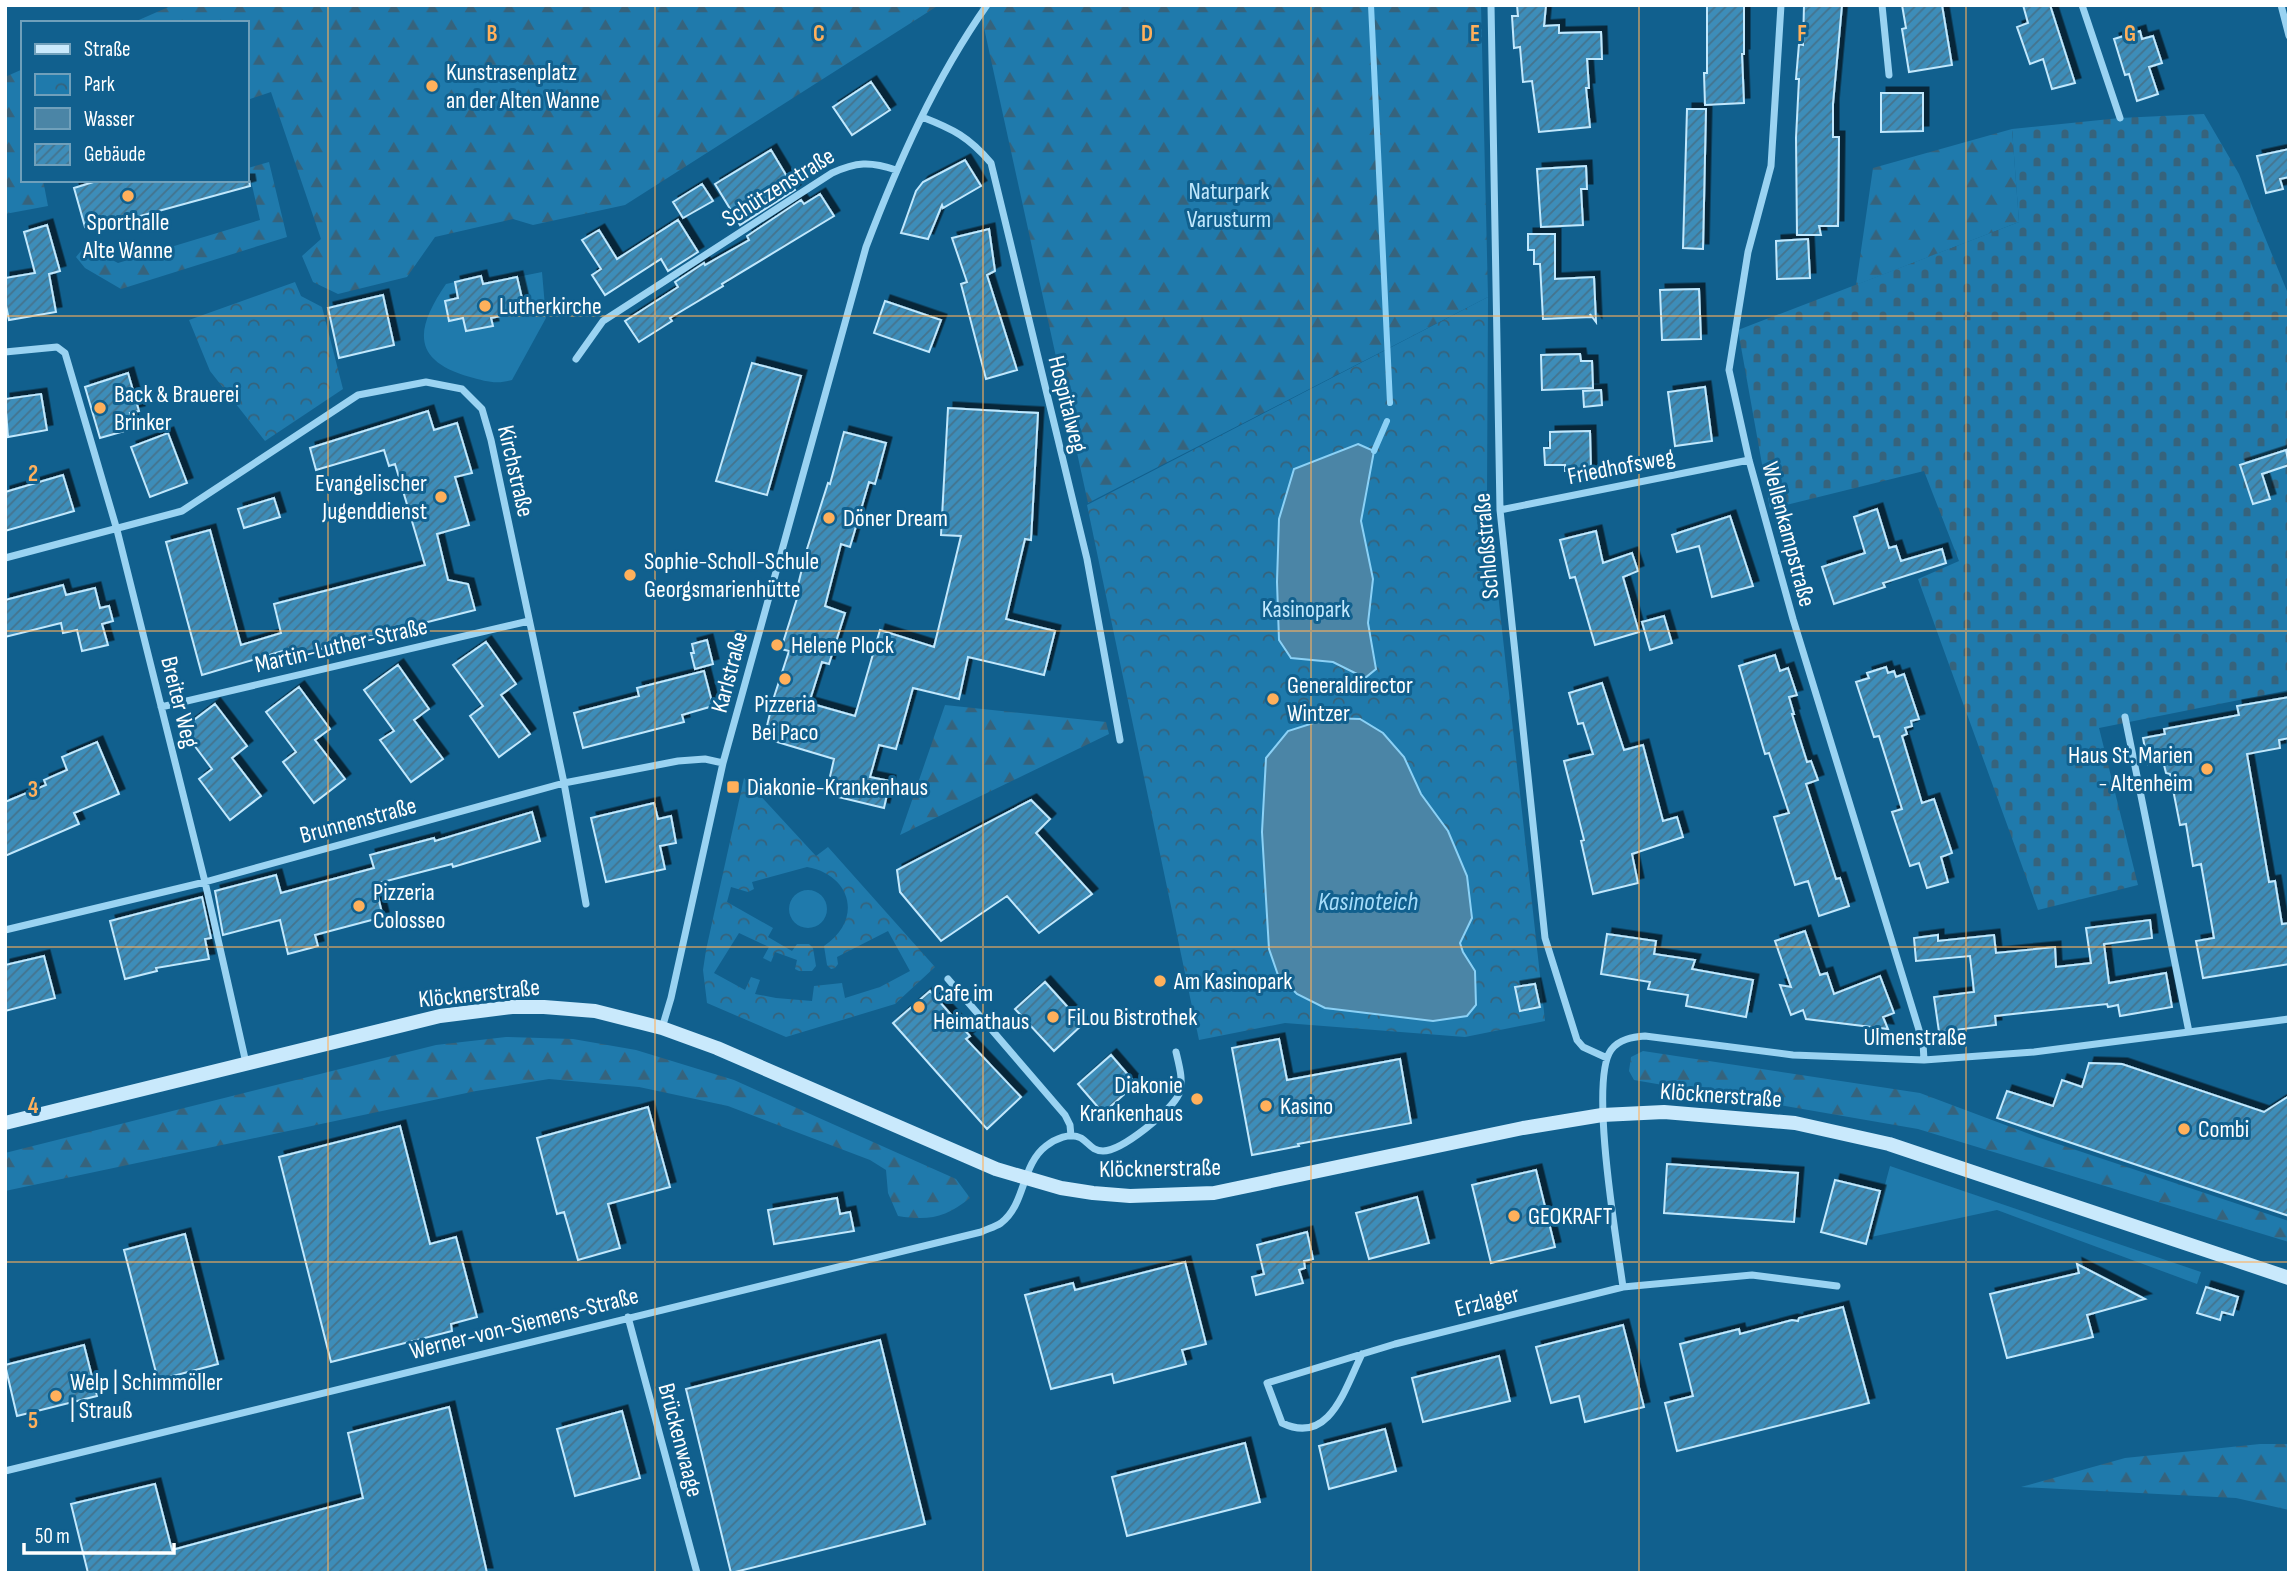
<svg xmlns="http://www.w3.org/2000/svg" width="2294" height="1578" viewBox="0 0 2294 1578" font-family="'Sofia Sans Condensed',sans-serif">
<defs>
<pattern id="forest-firs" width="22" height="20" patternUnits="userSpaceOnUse" patternTransform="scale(1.75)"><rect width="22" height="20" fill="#1f7aac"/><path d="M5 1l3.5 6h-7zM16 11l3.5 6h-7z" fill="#36637c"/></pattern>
<pattern id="cemetery-stones" width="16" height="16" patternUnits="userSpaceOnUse" patternTransform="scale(1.75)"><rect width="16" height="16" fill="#1f7aac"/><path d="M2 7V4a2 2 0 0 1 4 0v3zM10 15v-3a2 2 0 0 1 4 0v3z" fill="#36637c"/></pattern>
<pattern id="park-crowns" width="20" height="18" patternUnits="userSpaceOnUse" patternTransform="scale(1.75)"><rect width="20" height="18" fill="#1f7aac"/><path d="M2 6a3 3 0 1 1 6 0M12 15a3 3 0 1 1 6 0" fill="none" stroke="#36637c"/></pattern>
<pattern id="building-hatch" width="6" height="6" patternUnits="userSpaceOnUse" patternTransform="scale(1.75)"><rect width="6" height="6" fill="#3e8db9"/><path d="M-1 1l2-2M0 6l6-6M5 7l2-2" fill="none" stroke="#44738d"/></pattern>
<filter id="shadow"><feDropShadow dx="5.5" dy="-5.5" stdDeviation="0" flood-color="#0009"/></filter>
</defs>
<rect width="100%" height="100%" fill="#11608e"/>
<!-- green -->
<path fill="#1f7aac" d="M542,272L546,318L512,380C496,385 485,381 470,377C410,360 416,328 446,284L455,282L466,331L492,326L491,318L525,311L517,277Z
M789 909a19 19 0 1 1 38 0a19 19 0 1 1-38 0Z
M1890,1166L2201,1272L2197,1284L1997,1210L1871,1237Z"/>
<!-- forest -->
<path fill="url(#forest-firs)" d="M173,5H939L625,205L533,225L513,219L435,237L407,277L338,294L313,282L302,256L321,239L271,92L247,100V23H132Z
M979,5H1481L1488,297L1088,503Z
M23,69V180H43L48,206L5,214V77Z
M2012,129L2019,222L1856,285L1873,168Z
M269,162L287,237L121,289L85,268L76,257L85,246L118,263L260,220L248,168Z
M945,705L1106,722L1109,734L900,835Z
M506,1037L573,1039L636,1050L734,1080L956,1179L970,1198C945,1218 929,1221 898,1216L888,1193L886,1170L870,1160L728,1106L639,1087L549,1079L476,1091L5,1191V1153L436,1045Z
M1643,1051L1920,1093L2037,1137L2289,1221V1242L1918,1129L1634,1080L1629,1071L1631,1057Z
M2260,1444H2289V1510L2236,1498L2021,1487L2125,1458Z"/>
<!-- cemetery -->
<path fill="url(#cemetery-stones)" d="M2204,114L2239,174L2289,296V690L2099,728L2138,885L2038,910L1918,579L1959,561L1924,471L1770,509L1738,330L2019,222L2012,129L2120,118Z"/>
<!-- park -->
<path fill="url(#park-crowns)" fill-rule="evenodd" d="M295,282L301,296L322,307L343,389L265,441L210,371L189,320Z
M1488,297L1487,493L1545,1021L1465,1037L1285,1023L1199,1040L1087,505Z
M744,778L816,856L828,847L935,967L895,1004L786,1037L707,1003L703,970L706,950ZM807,867C852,875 863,920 824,946L827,965L831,969L835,968L838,964L837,957L888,931L910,971L880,987L845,998L842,983L814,986L812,1001L776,998L755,994L760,980L751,977L745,990L714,973L739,933L769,947L763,958L771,962L775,952L797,960L795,969L799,971H812L816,966L813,948L809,944H797L792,951L768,937L773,928L727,902L731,887L748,892L754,889L752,882Z"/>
<!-- water -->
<path fill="#4b85a6" stroke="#8bd1f6" stroke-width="2" d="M1358,444L1374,451L1361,521L1373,579L1368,623L1376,669L1365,678L1333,662L1291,658L1279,640L1277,582L1279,519L1294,469Z
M1329,718L1360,719L1383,733L1404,757L1421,794L1448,831L1467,876L1472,918L1460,943L1463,952L1475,971L1476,1005L1467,1016L1433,1021L1325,1008L1297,994L1278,975L1269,949L1262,832L1266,758L1288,731Z"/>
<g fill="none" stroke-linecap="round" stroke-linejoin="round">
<!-- stream -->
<path stroke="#8bd1f6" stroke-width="6" d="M1371,5L1390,403
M1374,451L1387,421"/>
</g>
<!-- building -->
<path fill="url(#building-hatch)" stroke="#c1e8fd" stroke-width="2" filter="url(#shadow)" d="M1517,5H1546L1544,26L1559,25V33L1601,32L1602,59H1587L1589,88H1586L1590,127L1539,132L1532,81L1523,82L1520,47L1514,48L1512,16H1518Z
M1707,5H1744V54H1742L1744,103L1705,105L1704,73H1707Z
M1804,5H1842L1833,104V137H1839L1838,226H1819L1821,235H1797L1796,138L1799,79H1796L1799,44L1803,45Z
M1902,5H1942L1952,65L1909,72L1902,29L1906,28Z
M2023,5H2050L2075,83L2052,89L2043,59L2030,64L2017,27L2028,23Z
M2140,31L2142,39L2153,36L2162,63L2149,67L2158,94L2137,101L2129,74L2125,75L2114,39Z
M871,82L890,110L852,135L833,107Z
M1881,93H1923V131L1881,132Z
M1687,109H1706L1703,249L1683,248Z
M2289,149V177L2280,179L2283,189L2266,193L2257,156Z
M771,150L795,190L740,225L715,184Z
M965,160L981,186L943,208L942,205L928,239L901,233L916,191L923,182Z
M1586,166L1587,189H1581L1583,225L1541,227L1537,169Z
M100,180H249L250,186L111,224L110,220L85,227L74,188Z
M702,184L713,201L683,218L673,202Z
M820,194L834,216L722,284L723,286L670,318L672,321L639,342L625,321L678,287L675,282L704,263L705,265L749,240L747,236L801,200L804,204Z
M678,220L698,252L668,271L661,259L605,295L592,275L601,269L582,240L599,230L617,259Z
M47,225L60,271L49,274L56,312L9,320L5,301V278L35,273L24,232Z
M989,229L995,271L987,275L1017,370L986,379L961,284L967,282L952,238Z
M1528,234H1555V279L1594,277L1596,322L1590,314L1591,317L1543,319L1540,264H1534V250H1528Z
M1808,239L1810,278L1777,279L1776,241Z
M481,276L483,284L517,277L525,311L491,318L493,326L466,331L463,318L449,321L445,301L458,298L455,282Z
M1699,289L1701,339L1662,340L1660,290Z
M383,295L394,345L339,358L328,308Z
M885,301L941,320L929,352L874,333Z
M1580,354L1581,361H1592L1593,388L1542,390L1541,355Z
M752,363L801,376L767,495L716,481Z
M128,373L139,411L130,413L135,428L100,438L85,387Z
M1705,387L1712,441L1675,446L1668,392Z
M1601,390L1602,405L1584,407L1583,391Z
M41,394L47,430L8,437L5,399Z
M948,408L1038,413L1031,540L1025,539L1006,619L1055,631L1044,675L968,657L959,699L913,688L896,749L879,745L870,777L890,781L884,808L826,794L834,759L764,738L774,697L789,651L781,649L800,589H797L807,549L828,483L830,484L844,432L886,443L875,484L869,482L850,547L841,544L825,606L845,613L829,664L822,662L809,703L855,716L880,630L934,647L961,536L941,535Z
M428,411L434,430L457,423L472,473L455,477L469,525L437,534L448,580L468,584L475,610L270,662L286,650L202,675L166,542L210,530L241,645L281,633L274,604L425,565L395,464L389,466L384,450L316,470L310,448Z
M1590,431L1591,470L1565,471V465H1545L1544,448H1550V432Z
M168,433L187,483L150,497L131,447Z
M2286,450L2289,465L2262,474L2270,499L2253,504L2240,465Z
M63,475L74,511L5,531V492Z
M274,498L280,517L244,528L238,509Z
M1877,509L1889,548L1896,546L1901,561L1942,549L1946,563L1883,583L1885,587L1834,604L1822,567L1865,553L1854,517Z
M1730,516L1753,586L1712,597L1699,546L1677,552L1672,535Z
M1596,531L1603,563L1632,553L1638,571L1623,577L1639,632L1595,645L1575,577L1570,578L1560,540Z
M63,585L66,595L95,588L100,608L109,606L113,621L102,624L108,645L82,651L77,630L63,633L61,623L5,637V600Z
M1664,616L1672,643L1650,650L1642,622Z
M707,640L713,664L695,669L691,653H694L692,644Z
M486,642L516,684L501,695L530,734L499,757L470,716L483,706L453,665Z
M1775,655L1780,671L1788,668L1797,695L1789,697L1794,714H1792L1807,762L1811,761L1818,780L1806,784L1836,879L1840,878L1849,906L1819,916L1808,881L1795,885L1774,817L1789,813L1769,753L1765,754L1739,666Z
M398,665L429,709L414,720L443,759L411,782L380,740L394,731L364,690Z
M1886,667L1888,673L1894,671L1896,677L1904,674L1919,719L1911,721L1912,726L1905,728L1907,734L1902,736L1922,803L1934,799L1952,853L1941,857L1948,882L1927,888L1919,863L1910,866L1892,812L1902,809L1879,736L1874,737L1856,682L1869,678L1867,673Z
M704,671L713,706L682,715L684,722L583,748L574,713L639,696L637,688Z
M1602,683L1624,750L1643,745L1663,821L1677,817L1683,837L1632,854L1638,883L1593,894L1581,841L1584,840L1564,761L1593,754L1583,723L1578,724L1569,693Z
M299,687L330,729L315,740L345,779L314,803L283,762L296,752L266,712Z
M2289,697V738L2279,740L2280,748L2247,754L2269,882L2275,881L2282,924L2289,923V964L2203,978L2196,941L2214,938L2201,864L2193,866L2186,824L2180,825L2170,774L2166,773L2163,761L2148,764L2143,738L2165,734L2164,729L2239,715L2237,706Z
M215,704L247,746L232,758L261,796L230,820L199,779L212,769L182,729Z
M97,742L119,794L74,813L79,824L5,856V802L46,785L44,780L67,770L62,757Z
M1031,800L1050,819L1036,833L1092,894L1039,933L1007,896L941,941L900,892L897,870Z
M654,803L658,819L671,816L676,843L660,846L665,869L606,882L591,818Z
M532,812L540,841L453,867L452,864L375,884L383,917L315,935L318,946L288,954L280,920L223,935L215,891L276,875L281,893L374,868L370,855L434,838L435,841Z
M202,897L211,938L205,939L209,959L156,968L157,971L125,979L110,921Z
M2150,920L2152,938L2104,944L2109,983L2166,973L2172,1007L2120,1016L2118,1005L2108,1007L2107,1004L1995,1016L1996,1025L1939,1032L1934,997L1974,992L1970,956L1916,961L1914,938L1938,935V941L1994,935L1996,953L2055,947L2056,967L2091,963L2086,928Z
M1805,931L1820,975L1827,973L1834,994L1880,976L1894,1013L1883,1017L1888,1029L1806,1019L1803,1010L1791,1015L1780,985L1791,987L1775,941Z
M1607,934L1656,941L1654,954L1695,960L1692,969L1753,980L1746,1017L1686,1006L1688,995L1648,989L1650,982L1601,974Z
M44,956L55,998L5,1011V965Z
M1045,982L1083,1024L1054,1051L1015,1009Z
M1535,984L1540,1007L1520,1011L1515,987Z
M930,991L970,1036L966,1039L1021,1097L987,1129L893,1023Z
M1279,1039L1287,1080L1400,1059L1411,1123L1298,1144L1299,1146L1252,1155L1232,1048Z
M1111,1055L1136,1084L1103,1113L1078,1084Z
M2089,1063L2122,1064L2264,1112L2289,1096V1216L1997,1118L2007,1091L2053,1106L2062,1080L2082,1087Z
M648,1107L670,1187L608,1204L620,1248L578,1260L564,1212L557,1214L537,1138Z
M400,1126L430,1244L456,1237L477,1317L451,1324L452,1331L331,1362L279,1157Z
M1667,1164L1798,1173L1794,1222L1664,1213Z
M1536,1170L1555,1247L1491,1263L1472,1185Z
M1835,1180L1880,1191L1866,1244L1821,1232Z
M1417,1197L1429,1243L1369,1259L1356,1213Z
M837,1198L840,1214L850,1212L854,1231L774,1244L768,1210Z
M1307,1232L1313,1259L1304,1261L1305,1268L1299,1270L1303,1283L1256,1295L1252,1277L1264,1274L1257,1245Z
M185,1234L218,1364L158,1380L124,1250Z
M1185,1262L1206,1344L1182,1350L1186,1364L1114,1383L1112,1374L1051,1389L1025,1295L1073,1283L1075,1290Z
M2077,1264L2145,1299L2087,1315L2093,1337L2007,1358L1990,1294L2079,1273Z
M2206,1287L2238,1297L2233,1315L2222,1312L2220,1320L2197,1313Z
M1843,1307L1869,1403L1677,1451L1665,1403L1693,1396L1680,1344L1739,1329L1740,1334L1792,1320L1798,1321L1799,1318Z
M1623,1325L1644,1407L1585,1422L1579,1396L1551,1403L1536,1347Z
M880,1340L925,1524L731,1573L686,1389Z
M84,1345L97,1396L17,1416L5,1365Z
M1499,1356L1510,1401L1423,1422L1412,1378Z
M449,1407L487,1573H88L71,1504L155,1484L172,1550L363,1498L348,1433Z
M622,1411L640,1478L575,1496L557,1429Z
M1385,1429L1396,1471L1329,1489L1319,1446Z
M1245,1443L1260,1502L1127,1536L1112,1477Z"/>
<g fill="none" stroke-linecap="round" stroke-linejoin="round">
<!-- street -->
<path stroke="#9ad3f2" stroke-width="7" d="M1491,5L1500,510L1545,938L1577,1040L1583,1047L1607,1058
M1781,5L1771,166L1748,252L1729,370L1749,460L1793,619L1923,1043L1924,1060
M1882,5L1889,75
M2082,5L2120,118
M2281,5L2289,36
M922,117C953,129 969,137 991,163L1087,559L1120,740
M5,352L57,347L65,353L117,530L205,882L246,1063
M576,359L603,321L832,173C856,162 870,161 896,170
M1500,510L1749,460
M5,558L182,511L358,395L426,382L462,389L482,409L491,440L564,783L586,904
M161,707L529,621
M2125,717L2189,1032
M5,930L205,882L564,783L678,761L705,759L723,763
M948,979L1065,1115L1070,1125L1071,1136
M662,1028L671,998L723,763L866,247C898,163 935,79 987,5
M1623,1287C1617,1243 1589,1081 1611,1050C1619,1039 1633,1037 1645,1036L1793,1055L1924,1060L2034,1052L2289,1019
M628,1317L697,1573
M1362,1354C1345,1388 1330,1446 1282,1423L1267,1383L1395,1344L1623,1287L1752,1275L1837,1286
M5,1471L981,1232C987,1229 995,1227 1001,1223C1026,1204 1021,1165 1046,1146C1055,1139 1070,1132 1081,1138C1089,1143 1092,1151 1103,1151C1122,1151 1171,1111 1179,1094C1184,1081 1179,1065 1176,1052"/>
<!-- secondary -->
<path stroke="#c9e9fc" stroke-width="14" d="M5,1123L440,1016L512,1007H544L595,1011L662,1028L717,1048L996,1169L1061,1188L1093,1193L1130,1196L1214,1193L1523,1128L1602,1115L1664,1112L1795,1123L1889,1144L2289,1278"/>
</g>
<!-- grid -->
<path fill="none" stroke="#ffb05b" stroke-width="2" stroke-opacity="0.55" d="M328,5V1573M655,5V1573M983,5V1573M1311,5V1573M1639,5V1573M1966,5V1573M5,316H2289M5,631H2289M5,947H2289M5,1262H2289"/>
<!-- markers -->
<g fill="#ffb05b" stroke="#11608e" stroke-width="2.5">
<circle cx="432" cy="86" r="7"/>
<circle cx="128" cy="196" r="7"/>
<circle cx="485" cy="306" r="7"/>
<circle cx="100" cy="408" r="7"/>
<circle cx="441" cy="497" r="7"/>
<circle cx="829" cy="518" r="7"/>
<circle cx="630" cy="575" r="7"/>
<circle cx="777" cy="645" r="7"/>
<circle cx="785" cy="679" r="7"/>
<circle cx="1273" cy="699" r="7"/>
<circle cx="2207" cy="769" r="7"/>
<rect x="726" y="780" width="14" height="14" rx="3.5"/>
<circle cx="359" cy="906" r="7"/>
<circle cx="1160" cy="981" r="7"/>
<circle cx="919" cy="1007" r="7"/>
<circle cx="1053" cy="1017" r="7"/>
<circle cx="1197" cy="1099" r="7"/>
<circle cx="1266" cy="1106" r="7"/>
<circle cx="2184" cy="1129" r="7"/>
<circle cx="1514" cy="1216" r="7"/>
<circle cx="56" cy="1396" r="7"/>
</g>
<g text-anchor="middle" stroke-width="6" stroke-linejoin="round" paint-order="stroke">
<!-- poi labels -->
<g font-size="24" fill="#fff" stroke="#11608e" text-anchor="start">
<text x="446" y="80">Kunstrasenplatz<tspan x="446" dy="28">an der Alten Wanne</tspan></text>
<text x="128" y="230" text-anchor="middle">Sporthalle<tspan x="128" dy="28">Alte Wanne</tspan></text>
<text x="499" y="314">Lutherkirche</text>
<text x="114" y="402">Back &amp; Brauerei<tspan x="114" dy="28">Brinker</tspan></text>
<text x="427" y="491" text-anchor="end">Evangelischer<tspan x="427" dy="28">Jugenddienst</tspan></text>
<text x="843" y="526">Döner Dream</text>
<text x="644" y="569">Sophie-Scholl-Schule<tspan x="644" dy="28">Georgsmarienhütte</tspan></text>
<text x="791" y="653">Helene Plock</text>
<text x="1287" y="693">Generaldirector<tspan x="1287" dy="28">Wintzer</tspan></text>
<text x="785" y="712" text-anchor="middle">Pizzeria<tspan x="785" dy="28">Bei Paco</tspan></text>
<text x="2193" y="763" text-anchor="end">Haus St. Marien<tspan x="2193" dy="28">- Altenheim</tspan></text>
<text x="747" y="795">Diakonie-Krankenhaus</text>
<text x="373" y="900">Pizzeria<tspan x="373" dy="28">Colosseo</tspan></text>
<text x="1174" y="989">Am Kasinopark</text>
<text x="933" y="1001">Cafe im<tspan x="933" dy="28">Heimathaus</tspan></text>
<text x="1067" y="1025">FiLou Bistrothek</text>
<text x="1183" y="1093" text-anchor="end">Diakonie<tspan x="1183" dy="28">Krankenhaus</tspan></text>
<text x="1280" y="1114">Kasino</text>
<text x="2198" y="1137">Combi</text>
<text x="1528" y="1224">GEOKRAFT</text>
<text x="70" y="1390">Welp | Schimmöller<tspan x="70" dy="28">| Strauß</tspan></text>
</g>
<!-- street labels -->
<g font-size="24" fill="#fff" stroke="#11608e">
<text transform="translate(778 187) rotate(-32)" y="8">Schützenstraße</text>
<text transform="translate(1068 404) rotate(76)" y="8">Hospitalweg</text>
<text transform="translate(1621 466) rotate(-11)" y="8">Friedhofsweg</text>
<text transform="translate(516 471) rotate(77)" y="8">Kirchstraße</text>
<text transform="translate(1789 534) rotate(75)" y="8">Wellenkampstraße</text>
<text transform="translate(1486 546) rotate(-95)" y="8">Schloßstraße</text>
<text transform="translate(341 645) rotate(-13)" y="8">Martin-Luther-Straße</text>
<text transform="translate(729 672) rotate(-75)" y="8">Karlstraße</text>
<text transform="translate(180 702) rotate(76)" y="8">Breiter Weg</text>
<text transform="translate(358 820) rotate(-15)" y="8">Brunnenstraße</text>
<text transform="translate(479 993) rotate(-6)" y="8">Klöcknerstraße</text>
<text x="1915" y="1045">Ulmenstraße</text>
<text transform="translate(1721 1095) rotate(4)" y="8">Klöcknerstraße</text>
<text transform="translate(1160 1168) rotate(-1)" y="8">Klöcknerstraße</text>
<text transform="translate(1487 1301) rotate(-14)" y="8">Erzlager</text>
<text transform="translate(524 1323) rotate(-14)" y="8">Werner-von-Siemens-Straße</text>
<text transform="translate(681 1440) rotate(75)" y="8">Brückenwaage</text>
</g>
<!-- park labels -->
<g font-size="24" fill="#c1e8fd" stroke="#11608e">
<text x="1229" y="199">Naturpark<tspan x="1229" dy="28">Varusturm</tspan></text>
<text x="1306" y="617">Kasinopark</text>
</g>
<!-- water labels -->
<g font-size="26" font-style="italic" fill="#a5dcfa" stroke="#11608e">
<text x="1368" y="910">Kasinoteich</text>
</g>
</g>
<g font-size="23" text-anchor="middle" font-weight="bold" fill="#ffb05b" stroke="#11608e" stroke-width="6" stroke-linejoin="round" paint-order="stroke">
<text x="492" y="41">B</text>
<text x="819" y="41">C</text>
<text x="1147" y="41">D</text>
<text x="1475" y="41">E</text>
<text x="1802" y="41">F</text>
<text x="2130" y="41">G</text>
<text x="33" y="481">2</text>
<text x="33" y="797">3</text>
<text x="33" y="1113">4</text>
<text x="33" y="1428">5</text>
</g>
<!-- border -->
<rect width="2294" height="1578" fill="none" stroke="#ffffff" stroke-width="14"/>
<!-- legend -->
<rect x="21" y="21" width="228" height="161" fill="#11608e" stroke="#70a0bb" stroke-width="2"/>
<rect x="35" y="44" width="35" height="10" fill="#c9e9fc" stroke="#70a0bb" stroke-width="2"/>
<text x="84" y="56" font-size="21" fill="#ffffff">Straße</text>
<rect x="35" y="74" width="35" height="21" fill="url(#park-crowns)" stroke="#70a0bb" stroke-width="2"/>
<text x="84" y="91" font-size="21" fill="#ffffff">Park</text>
<rect x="35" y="108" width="35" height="21" fill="#4b85a6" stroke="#70a0bb" stroke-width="2"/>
<text x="84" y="126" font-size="21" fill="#ffffff">Wasser</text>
<rect x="35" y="144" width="35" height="21" fill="url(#building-hatch)" stroke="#70a0bb" stroke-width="2"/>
<text x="84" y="161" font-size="21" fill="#ffffff">Gebäude</text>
<!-- scale -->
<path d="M24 1543v10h150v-10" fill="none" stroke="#ffffff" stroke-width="3.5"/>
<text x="35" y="1543" font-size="21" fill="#ffffff" stroke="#11608e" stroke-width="5" paint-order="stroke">50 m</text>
</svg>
